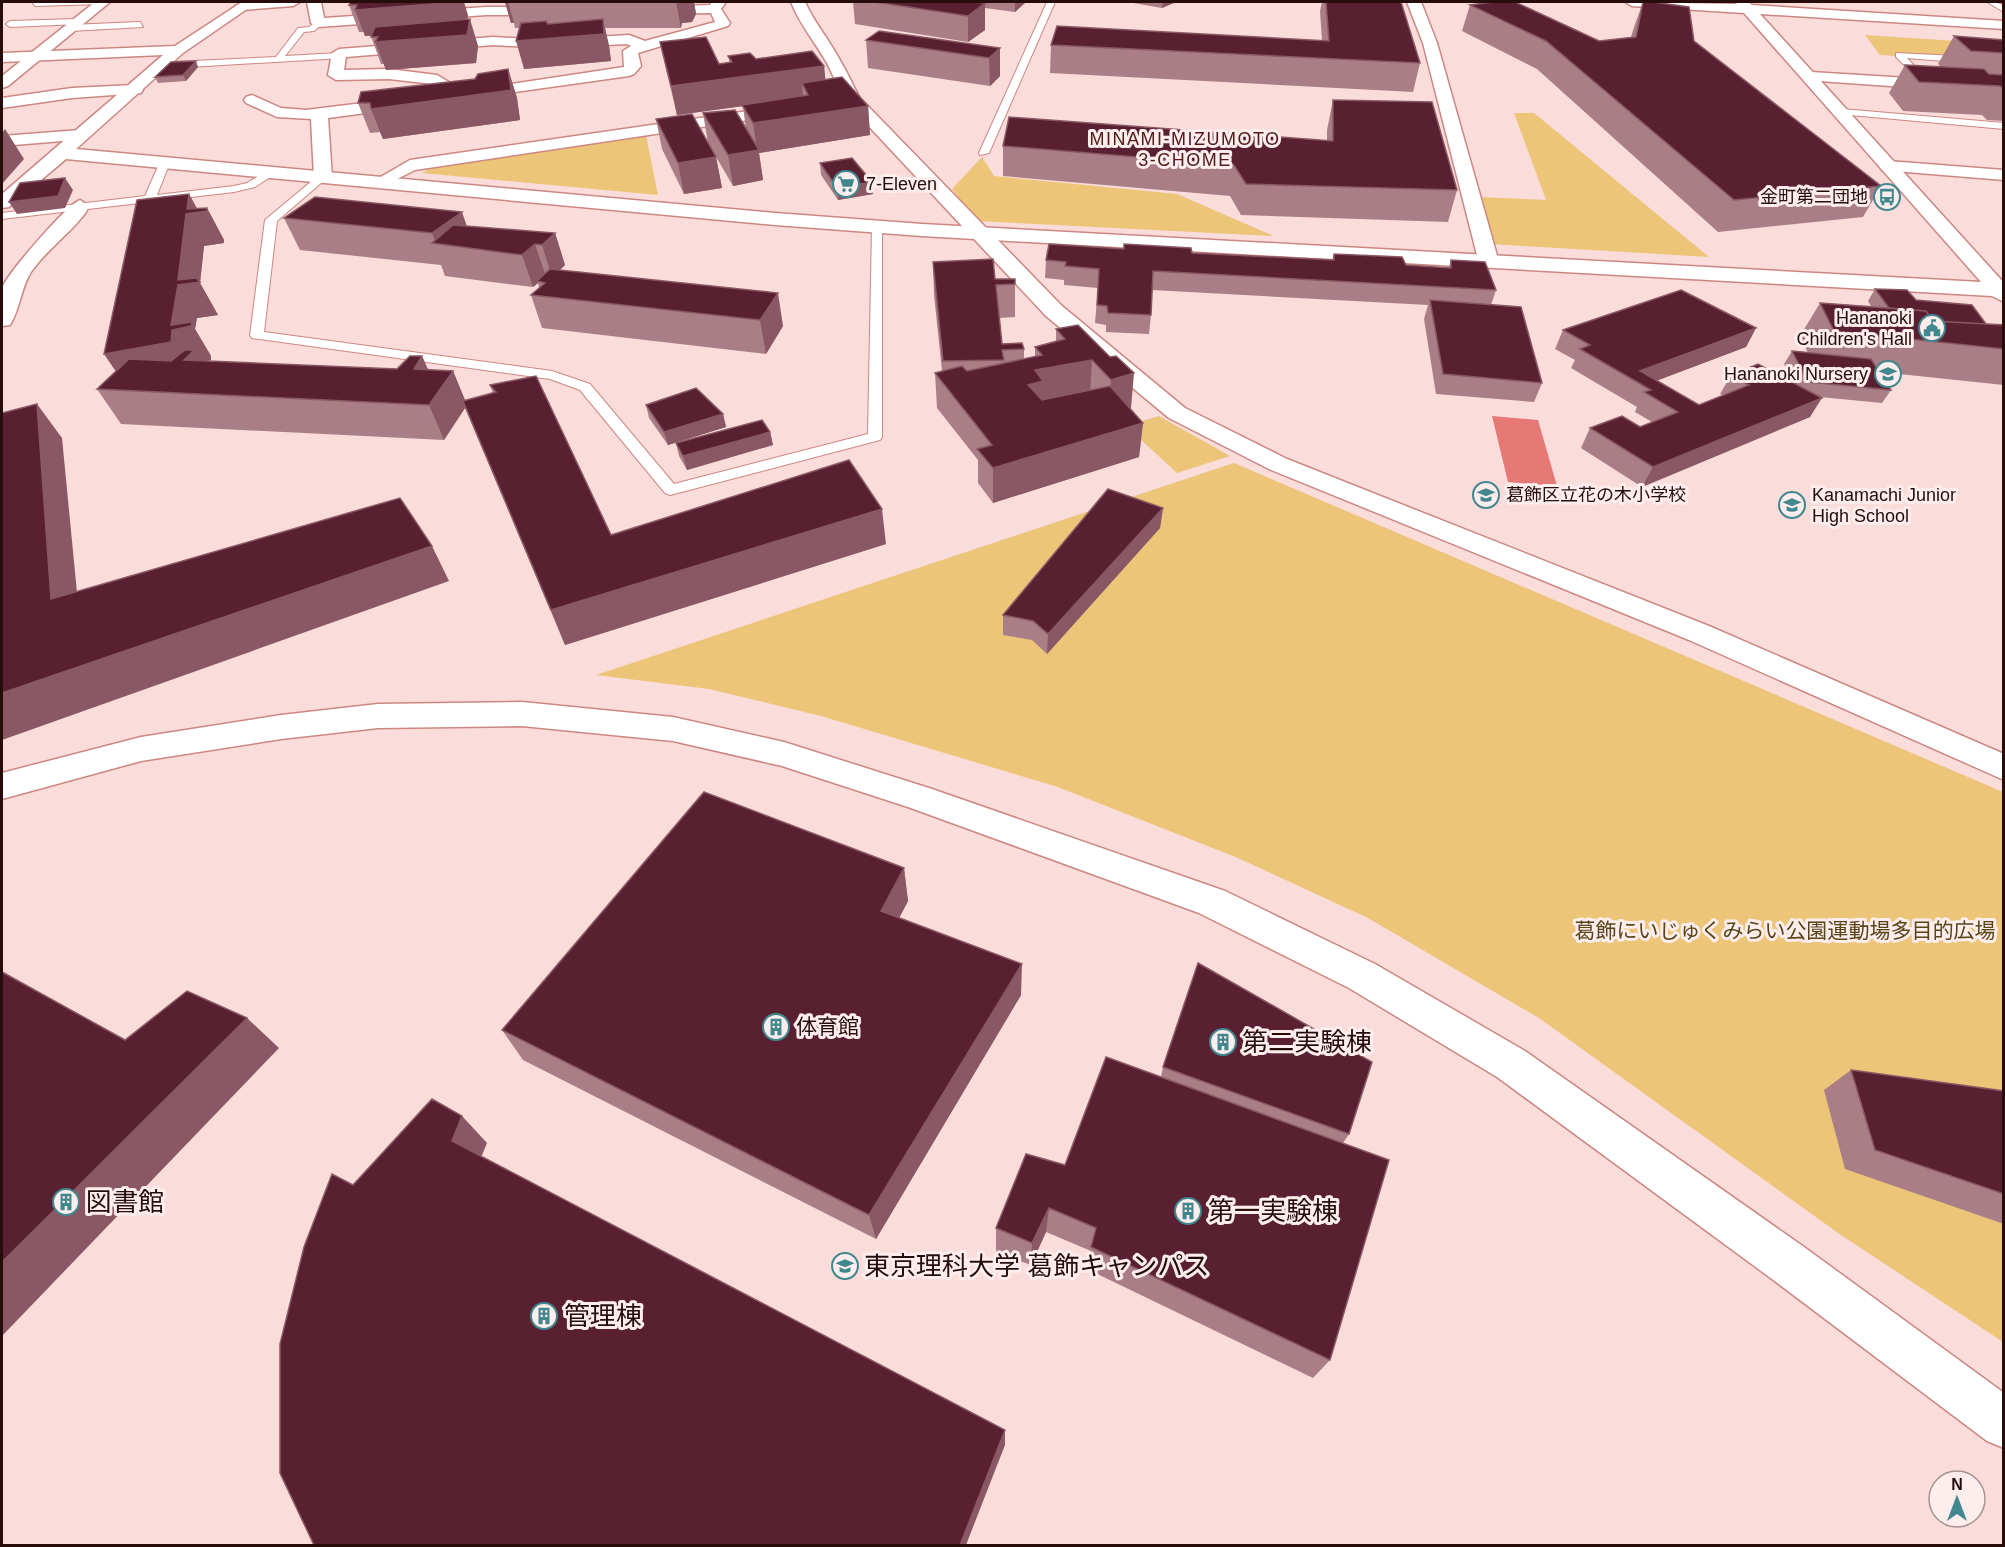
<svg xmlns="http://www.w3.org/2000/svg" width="2005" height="1547" viewBox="0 0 2005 1547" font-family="Arial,'Noto Sans JP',sans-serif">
<rect width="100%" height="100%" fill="#fadcda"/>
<!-- green -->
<path fill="#ecc579" d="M1865,35L2003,44V63L1880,55Z
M1514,113H1534L1709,257L1490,244L1479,197L1546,200Z
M646,135L658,195L422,173L429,169Z
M982,157L994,176L1177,194L1274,236L977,221L952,189Z
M1159,416L1230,456L1177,473L1126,426Z
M1234,463L2003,792V1342L1838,1233L1539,1018L1368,918L1238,858L1058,787L821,716L709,689L596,675Z"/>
<!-- water -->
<path fill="#e67975" d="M1492,416L1538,420L1557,486L1508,482Z"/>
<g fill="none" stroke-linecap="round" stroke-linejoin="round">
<defs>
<path id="service" d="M32,2H106L102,4L35,6Z
M1047,2H1055L989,153L980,155L979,153Z
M1987,2H1996L2004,6V12Z
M77,19L80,24L10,27L6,24L10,21Z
M318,20L321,25L314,31L304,32L285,56L339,53L342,54V58L172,68L167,65L172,62L276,57L298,28L309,27Z
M140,22L143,27L70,31L66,28L70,25Z
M1896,53L1956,56L1960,59L1956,62L1907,58L1931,84L1926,87L1896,57Z
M1842,109L2004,123V129L1839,114L1837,112Z
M165,159L170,162L157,195L234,186L247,183L269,170L278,172L255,187L234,192L2,219V213L145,196L160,162Z
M319,175L328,177L277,221L264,332L552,371L590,384L674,484L868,434L872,227L882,225V437L880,440L670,495L665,493L580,390L550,379L252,338L250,335L265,220Z"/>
<path id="minor" d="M95,2H110L8,86L2,88V76Z
M247,2H300L293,6L242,10L235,6Z
M307,2H321L324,18L486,7H552L559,11L552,15H486L318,27L311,23Z
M712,2H726L721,9L730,23L728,26L638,53L641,66L634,74L629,76L459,100L433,84L389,79L336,80L328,75L332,53L339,49L493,37L546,40L629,35L645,41L715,22L711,13L651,14L644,10L646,7L710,5ZM627,44L631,46L623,51L624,67L464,91L437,75L389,69L344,70L346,57L493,45L546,48Z
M791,2H805C815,24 831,42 842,64C849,75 853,87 860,98L1062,306L1185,408L1287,459L1709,626L2004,754V780L1689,640L1269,469L1169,418L1046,316L848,104C839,91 834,77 827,63C815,42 800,25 791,2Z
M1407,2H1421L1437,43L1498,259L1495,263H1481L1478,259L1423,43Z
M1811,72L2004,84V94L1805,80L1803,77L1805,74Z
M135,85L141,87L143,90L141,93L72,98L2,108V98L72,88Z
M252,95L281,108L306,110L404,98L412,103L404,108L328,118L332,177L323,182L314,177L311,119L277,117L246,103L244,100L246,97Z
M790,105L796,107L798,110L796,113L415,170L381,187L372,182L410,160Z
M80,130L86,131L89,135L86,139L2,146V136Z
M1888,161L2004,170V180L1882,170L1879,166L1882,162Z
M80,200L89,206L86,212C70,234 47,249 31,272C21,288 20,309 10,325L2,326C2,315 0,301 2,289C5,275 69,203 80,200Z"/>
<path id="tertiary" d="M242,2H257L183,53L76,149L775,213L922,224L1981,282L1744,13L1632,6L1625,2L1737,4L1735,2H1749L1752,5L2004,21V29L1760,14L2004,283V302L1992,296L922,236L775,225L66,159L9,207L2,208V194L163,55L2,62V53L175,46Z
M522,702L673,717L784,742L932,789L1225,891L1375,964L1525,1051L1804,1247L2004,1393V1448L1987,1441L1772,1279L1497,1077L1349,988L1199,913L908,807L782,766L673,741L522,726L378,728L281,739L141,761L2,799V773L141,737L281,715L378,704Z"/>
</defs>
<!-- service casing -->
<use href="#service" stroke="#cc8783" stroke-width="2"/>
<!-- minor casing -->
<use href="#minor" stroke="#cc8783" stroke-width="3"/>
<!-- tertiary casing -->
<use href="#tertiary" stroke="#cc8783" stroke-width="3"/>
<!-- service -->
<use href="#service" fill="#fff" fill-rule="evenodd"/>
<!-- minor -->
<use href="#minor" fill="#fff" fill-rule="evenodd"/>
<!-- tertiary -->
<use href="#tertiary" fill="#fff" fill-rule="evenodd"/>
</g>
<!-- wall -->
<path fill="#a97e86" d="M351,2L468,15L467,19L478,46L476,63L386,70L384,64H381L371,36H365L364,32H359L349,5Z
M505,2H694L696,14L692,22L682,23L681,28H605L609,46L611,61L524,69L519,28H515L514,23H511Z
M853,2H1026L1015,12L985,8V30L968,42L855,24Z
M1128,2H1176L1162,8Z
M1322,2H1401L1420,63L1413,92L1050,73L1051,45L1322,40L1320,11Z
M1643,2L1881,186L1863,217L1718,232L1537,69L1462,31L1470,5L1599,41L1631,37L1634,27Z
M1954,36L2004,53V121L1987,120L1982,115L1903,111L1889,93L1905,65L1941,67L1938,64Z
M866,40L1000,48V76L990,86L868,68Z
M660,42L719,64L730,63L728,56L824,66L825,80L868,106L870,135L759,153L763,180L733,186L708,143L703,113L746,130L743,106L677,115L666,69Z
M198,67L186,81L158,83L155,77Z
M508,69L517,98L520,120L383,139L380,132L370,133L358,103L475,79Z
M1333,100L1457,190L1448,222L1241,215L1230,196L1003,176V146L1327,141V130Z
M656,119L716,157L722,188L684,194L662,149Z
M820,163L872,182L873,194L838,200L821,175Z
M189,194L197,209L207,208L224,240V243L204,246L200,283L218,315L197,318L195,329L211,356V360L205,361L397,369L422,356L428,370L453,371L465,400L493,393L490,385L536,376L611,535L886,544L565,645L465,408L444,440L121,424L97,389L116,372Z
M284,218L467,226L555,233L565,265L560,270L783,326L766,354L542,328L531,295L539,288L538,283L533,287L445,276L441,265L300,250Z
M1192,253L1332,260L1334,254L1406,265L1449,268L1451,260L1496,290L1491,305L1542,383L1534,402L1436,394L1424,319L1428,305L1152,290L1151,315L1149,334L1106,332V325L1095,323L1098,288L1064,285V280L1045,278L1046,260Z
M933,262L995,279H1015V317L999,318L1002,344L1024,349V359L1035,357V347L1056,342V329L1078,325L1131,408H1130L1143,423L1139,457L993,503L978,483V460L937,408L935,373L942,371L934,295Z
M1875,289L1916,300L1986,324L2004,325V385L1880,372L1891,390L1882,403L1820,397L1810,417L1642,487L1581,448L1590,428L1640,427L1652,422L1635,412L1637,407L1571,368L1575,360L1555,349L1563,330L1756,328L1746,347L1657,380L1699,405L1723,395L1720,394L1731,375L1794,383L1784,364L1792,351L1808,353L1800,336L1820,303L1871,306L1868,301Z
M646,405L723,414L726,427L668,445L649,418Z
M770,432L773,445L687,470L679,456L676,443Z
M1163,508L1160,528L1047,654L1032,640L1003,635V615Z
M904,868L908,901L899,918L1021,995L876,1239L523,1060L502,1030Z
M1163,1067L1349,1134L1343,1143L1330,1360L1313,1378L1087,1269L1091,1251L1046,1232L1031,1265L996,1252V1228L1161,1077Z
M1851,1070L2004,1091V1224L1845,1169L1824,1090Z"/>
<!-- shaded-wall -->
<path fill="#895864" d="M458,2H464L468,15L466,29L365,36L355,10Z
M505,2H515H508L514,23H511Z
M676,2H694L696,14L692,22L682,23L681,28Z
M1015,2H1026L1015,12Z
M1163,2H1176L1162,8Z
M985,3V30L968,42V16Z
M470,19L478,46L476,63L386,70L375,42Z
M603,19L609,46L611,61L524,69L516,41Z
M1000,48V76L990,86L989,58Z
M196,61L198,67L186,81L183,75Z
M824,66L827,95L802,83L803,98L677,115L671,86Z
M508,69L517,98L520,120L383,139L371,109Z
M868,106L870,135L759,153L763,180L733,186L728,155L757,150L753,123Z
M5,129L24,159L2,184V133Z
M716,157L722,188L684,194L678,163Z
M65,178L73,190L65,208L17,214L9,202Z
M872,182L873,194L838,200L837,188Z
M189,194L199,212L207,208L224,240V243L204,246L200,283L218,315L197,318L195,329L211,356V360L201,362L127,388L104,354L171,325L178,280Z
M462,212L473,244H436L432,233Z
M555,233L565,265L552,277L542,245Z
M535,244L546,277L537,281L538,283L533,287L522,255Z
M778,293L783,326L766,354L760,320Z
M1756,328L1746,347L1643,386L1640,371Z
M422,356L437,390L414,369Z
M1092,360L1090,394L1042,403L1028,385L1035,370Z
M453,371L467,405L444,440L429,405Z
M1134,373L1131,408L1108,414L1111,380Z
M1822,398L1810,417L1642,487L1653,467Z
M37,404L62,438L81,634L51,599Z
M723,414L726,427L668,445L664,432Z
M1143,423L1139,457L993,503V468Z
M770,432L773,445L687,470L683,456Z
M1163,508L1160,528L1047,654L1048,634Z
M882,509L886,544L565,645L551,610Z
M432,546L449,581L2,740V693Z
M904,868L908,901L886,943L881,911Z
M1022,964L1021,995L876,1239L869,1215Z
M247,1018L279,1048L2,1336V1262Z
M462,1116L487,1143L477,1167L452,1141Z
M1049,1208L1046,1232L1031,1265L1032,1243Z
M1005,1430V1445L966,1545H960Z"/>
<!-- building -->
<path fill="#582031" stroke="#895864" stroke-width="1.5" d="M351,2H458L355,10L357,5H349Z
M875,2H973L985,3L968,16Z
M1326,2H1401L1420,63L1051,45L1057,26L1329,41Z
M1494,2H1515L1599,41L1636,37L1643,2H1653L1689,7L1694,41L1881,186L1734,200L1546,41L1470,5Z
M470,19L467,35L375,42L378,37H371L375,27Z
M603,19L604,34L516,41L521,23L546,21L548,24Z
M879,31L1000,48L989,58L866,40Z
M1954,36L2004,40V53L1971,51Z
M706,37L719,64L732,62L728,56L750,53L756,59L812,51L824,66L671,86L660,42Z
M196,61L183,75L155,77L171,62Z
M1905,65L1984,69L1989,74L2004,75V89L2000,86L1919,82Z
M508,69L511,90L371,109L370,103H358L361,92L475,79L478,74Z
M842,77L868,106L753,123L742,105L808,95L802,83Z
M1333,100L1432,102L1457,190L1246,184L1234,165L1003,146L1009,117L1333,141Z
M735,110L759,150L728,155L703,113Z
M692,114L716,157L678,163L656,119Z
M852,158L872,182L837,188L820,163Z
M65,178L58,196L9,202L20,183Z
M189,194L187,209L207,208V211L186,214L178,280L196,278L200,282L178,285L171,325L192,322L191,326L172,330L171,342L104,354L137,200Z
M315,197L462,212L432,233L284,218Z
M453,225L555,233L542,245L535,244L522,255L432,243Z
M1049,244L1124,249V244L1191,248L1192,253L1334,260V254L1402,257L1406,265L1451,268V260L1485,262L1496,290L1153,271L1151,315L1108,313L1107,306L1097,305L1099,269L1065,266L1066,262L1046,260Z
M993,259L995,279H1015V284L996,285L1002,344L1022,343L1024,349L1002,350L1004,360L943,361L933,262Z
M550,269L778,293L760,320L531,295L545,283L537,281Z
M1875,289L1907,290L1916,300L1972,305L1986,324L1933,321L1926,311L1889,308Z
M1681,290L1756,328L1640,371L1699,405L1749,385L1731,375L1758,364L1822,398L1653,467L1590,428L1622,416L1640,427L1678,412L1644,392L1651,390L1580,349L1590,345L1563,330Z
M1430,300L1521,307L1542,383L1443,374Z
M1820,303L1926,311L1933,321L2004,325V349L1834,331Z
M1078,325L1110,357L1116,356L1134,373L1111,380L1092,360L1035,370L1043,381L1028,385L1042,400L1110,386L1143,423L993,468L977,449L992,445L935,373L962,366L967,371L1042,355L1035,347L1065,339L1056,329Z
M185,350H194L184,360L397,369L410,356H422L414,369L453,371L429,405L97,389L129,359L171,361Z
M1792,351L1871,359L1891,390L1808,382Z
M536,376L611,535L849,460L882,509L551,610L463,401L496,392L490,385Z
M696,388L723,414L664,432L646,405Z
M37,404L51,599L400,498L432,546L2,693V413Z
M762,420L770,432L683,456L676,443Z
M1108,489L1163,508L1048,634L1033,621L1003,615Z
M704,792L904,868L881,911L1022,964L869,1215L502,1030Z
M1198,963L1372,1062L1349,1134L1163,1067Z
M2,972L125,1040L187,991L247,1018L2,1262Z
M1106,1057L1389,1160L1330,1360L1091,1247L1096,1228L1049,1208L1032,1243L996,1228L1026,1154L1065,1165Z
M1851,1070L2004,1091V1194L1875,1150Z
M432,1099L462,1116L452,1141L1005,1430L960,1545H314L280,1473V1344L304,1247L332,1174L353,1185Z"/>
<!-- icons -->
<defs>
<symbol id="supermarket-ring" viewBox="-11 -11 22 22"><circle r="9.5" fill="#fdedec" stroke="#40878e" stroke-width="1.5"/><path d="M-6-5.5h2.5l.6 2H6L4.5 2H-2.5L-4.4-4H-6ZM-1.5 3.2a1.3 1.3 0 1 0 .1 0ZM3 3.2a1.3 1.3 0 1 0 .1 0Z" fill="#40878e"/></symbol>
<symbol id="bus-ring" viewBox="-11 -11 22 22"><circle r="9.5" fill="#fdedec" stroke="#40878e" stroke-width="1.5"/><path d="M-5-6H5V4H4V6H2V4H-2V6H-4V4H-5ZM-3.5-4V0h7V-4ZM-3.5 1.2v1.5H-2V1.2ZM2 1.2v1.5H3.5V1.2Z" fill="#40878e"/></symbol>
<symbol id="civic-ring" viewBox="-11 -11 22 22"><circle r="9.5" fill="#fdedec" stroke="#40878e" stroke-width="1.5"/><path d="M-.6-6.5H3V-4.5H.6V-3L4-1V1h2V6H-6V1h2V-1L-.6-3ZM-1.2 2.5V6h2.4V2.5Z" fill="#40878e"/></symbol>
<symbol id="school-ring" viewBox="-11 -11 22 22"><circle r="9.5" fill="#fdedec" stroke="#40878e" stroke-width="1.5"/><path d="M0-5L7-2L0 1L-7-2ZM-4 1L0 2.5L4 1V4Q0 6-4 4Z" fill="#40878e"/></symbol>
<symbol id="building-ring" viewBox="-11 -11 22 22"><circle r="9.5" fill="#fdedec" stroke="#40878e" stroke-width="1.5"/><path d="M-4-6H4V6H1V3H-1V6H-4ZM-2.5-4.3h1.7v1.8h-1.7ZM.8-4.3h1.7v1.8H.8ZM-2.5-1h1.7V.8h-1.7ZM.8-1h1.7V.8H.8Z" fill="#40878e"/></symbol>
<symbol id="university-ring" viewBox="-11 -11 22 22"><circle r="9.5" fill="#fdedec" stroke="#40878e" stroke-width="1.5"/><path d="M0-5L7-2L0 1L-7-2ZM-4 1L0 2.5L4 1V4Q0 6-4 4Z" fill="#40878e"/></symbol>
</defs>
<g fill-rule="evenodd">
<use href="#supermarket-ring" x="831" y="169" width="30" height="30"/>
<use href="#bus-ring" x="1872" y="182" width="30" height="30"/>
<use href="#civic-ring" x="1917" y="313" width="30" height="30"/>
<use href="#school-ring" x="1873" y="359" width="30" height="30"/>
<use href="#school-ring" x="1471" y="480" width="30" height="30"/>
<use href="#school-ring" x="1777" y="490" width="30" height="30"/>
<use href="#building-ring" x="761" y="1012" width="30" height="30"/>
<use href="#building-ring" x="1208" y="1027" width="30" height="30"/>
<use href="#building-ring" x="51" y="1187" width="30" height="30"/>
<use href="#building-ring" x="1173" y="1196" width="30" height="30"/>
<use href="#university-ring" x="830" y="1251" width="30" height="30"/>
<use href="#building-ring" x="529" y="1301" width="30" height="30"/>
</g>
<g text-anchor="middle" stroke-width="6" stroke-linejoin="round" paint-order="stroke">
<!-- far-neighbourhood labels -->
<g font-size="18" letter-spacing="1.5" fill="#521a1a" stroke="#fdedec">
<text x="1185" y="145">MINAMI-MIZUMOTO<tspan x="1185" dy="21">3-CHOME</tspan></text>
</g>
<!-- far-poi labels -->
<g font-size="18" fill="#260d0c" stroke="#fdedec" text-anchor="start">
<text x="866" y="190">7-Eleven</text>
<text x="1868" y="203" text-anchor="end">金町第二団地</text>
<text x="1912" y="324" text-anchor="end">Hananoki<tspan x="1912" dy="21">Children's Hall</tspan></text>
<text x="1868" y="380" text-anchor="end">Hananoki Nursery</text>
<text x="1506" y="501">葛飾区立花の木小学校</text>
<text x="1812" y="501">Kanamachi Junior<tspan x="1812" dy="21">High School</tspan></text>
</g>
<!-- park labels -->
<g font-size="21" fill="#5a4519" stroke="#fdedec">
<text x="1785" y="938">葛飾にいじゅくみらい公園運動場多目的広場</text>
</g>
<!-- poi labels -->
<g font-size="21" fill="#260d0c" stroke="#fdedec" text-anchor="start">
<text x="796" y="1034">体育館</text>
</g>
<!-- near-poi labels -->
<g font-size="26" fill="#260d0c" stroke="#fdedec" text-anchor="start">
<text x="1242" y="1051">第二実験棟</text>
<text x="86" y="1211">図書館</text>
<text x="1208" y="1220">第一実験棟</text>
<text x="864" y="1275">東京理科大学 葛飾キャンパス</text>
<text x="564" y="1325">管理棟</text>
</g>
</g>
<!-- border -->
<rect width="2005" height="1547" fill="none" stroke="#260d0c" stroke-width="6"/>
<!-- north arrow -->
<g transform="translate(1957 1499)"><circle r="28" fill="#fdedec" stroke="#a79392" stroke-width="1.5"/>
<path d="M0-4.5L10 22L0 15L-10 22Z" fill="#40878e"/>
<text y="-9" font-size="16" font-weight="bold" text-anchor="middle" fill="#260d0c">N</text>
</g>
</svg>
